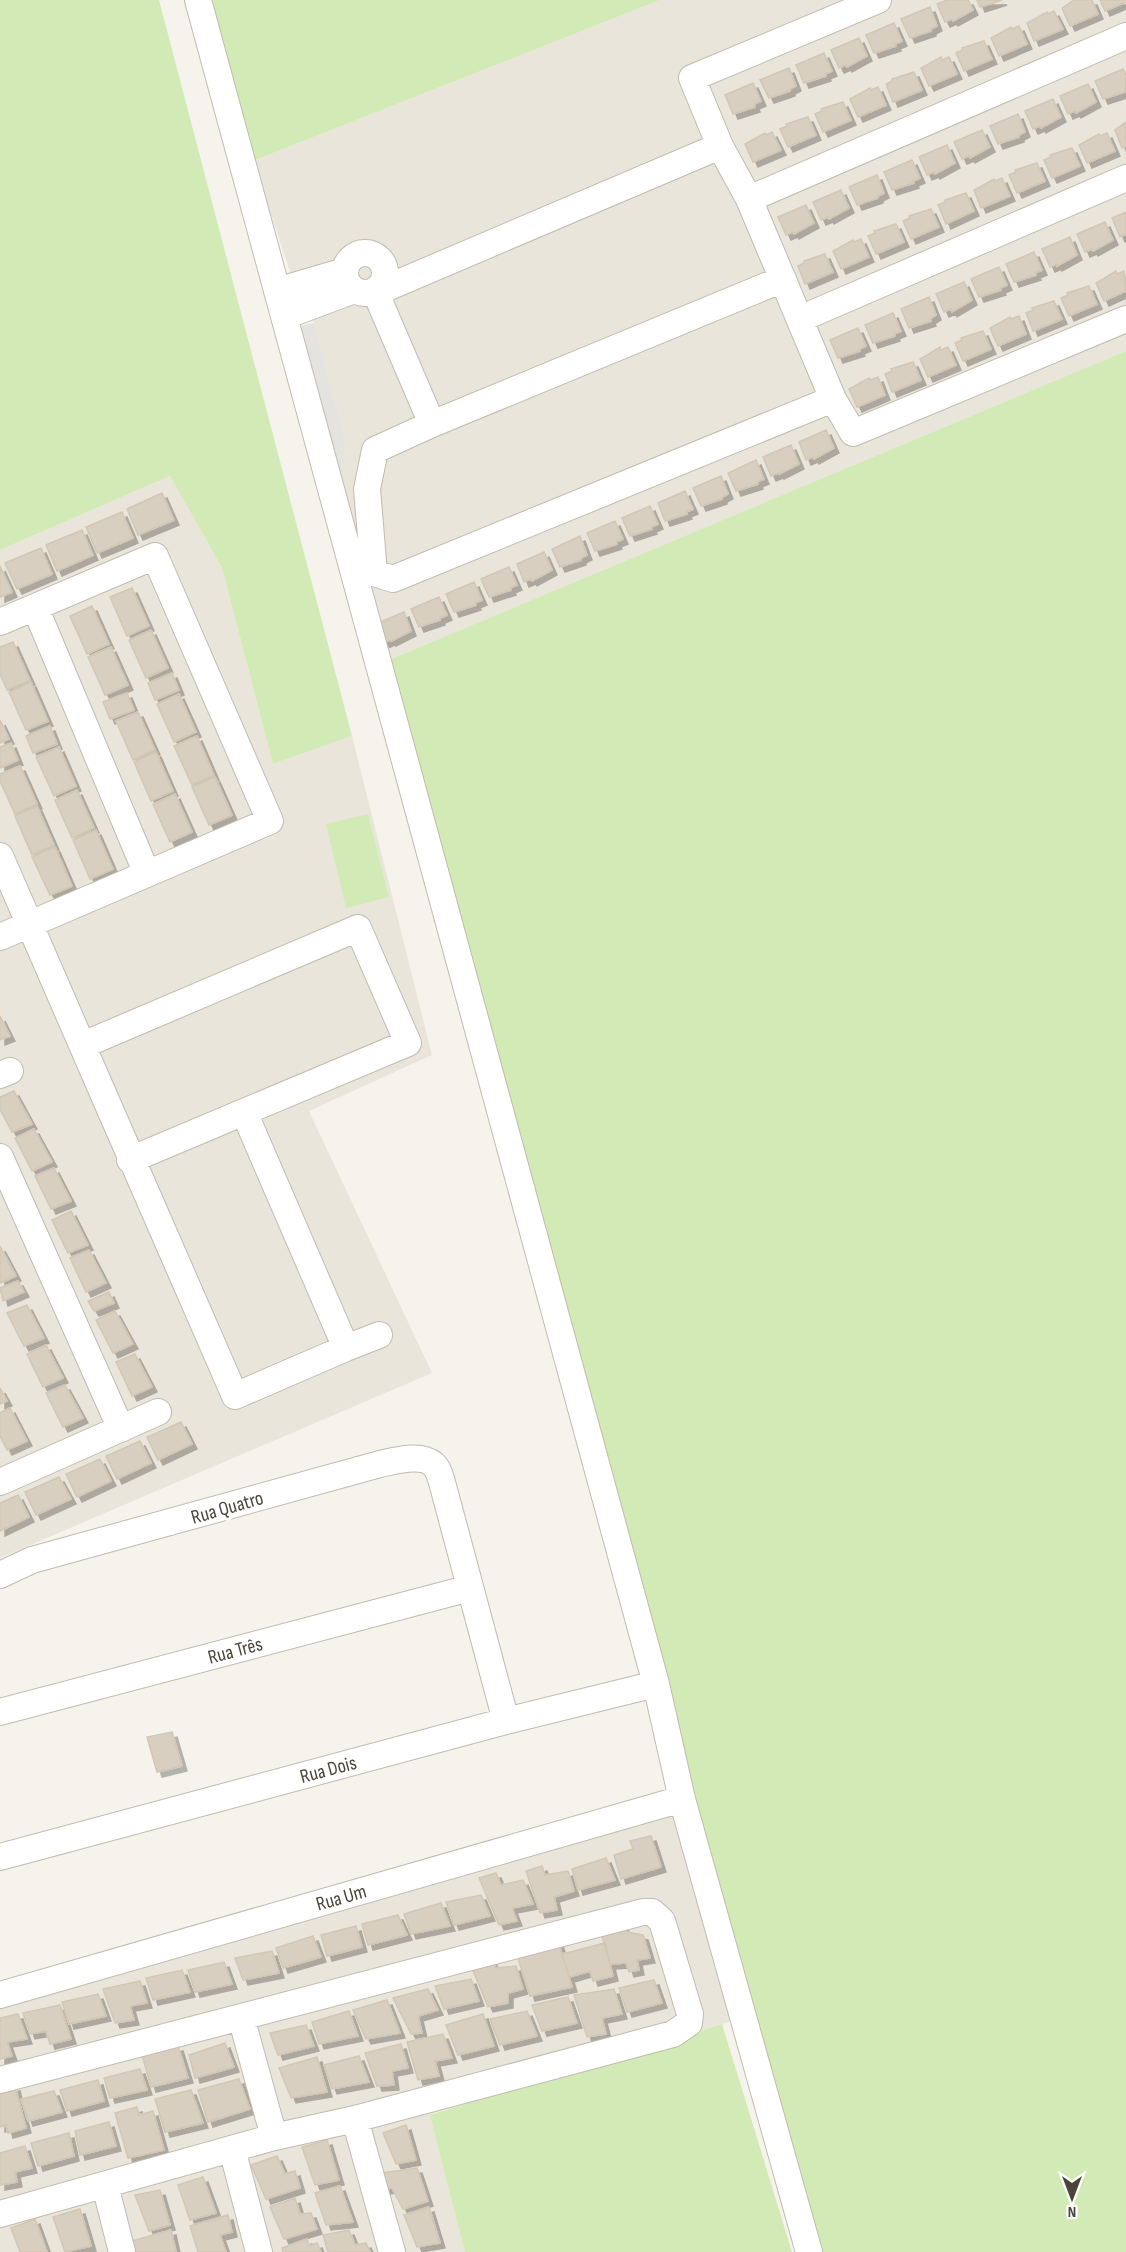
<svg xmlns="http://www.w3.org/2000/svg" width="1126" height="2252" viewBox="0 0 1126 2252" font-family="'Sofia Sans Condensed',sans-serif">
<defs>
<filter id="shadow"><feDropShadow dx="5" dy="5" stdDeviation="0" flood-color="#0004"/></filter>
</defs>
<rect width="100%" height="100%" fill="#f6f3ec"/>
<!-- residential -->
<path fill="#eae5da" d="M660,0H1126V351L384,662L338,497L346,443L314,323L291,274L253,161Z
M170,476L222,568L273,764L352,736L432,1055L309,1111L432,1373L0,1558V550Z
M682,1799L742,2018L431,2114L465,2252H0V1996Z"/>
<!-- green -->
<path fill="#d2eab5" d="M0,0H159L352,736L273,764L222,568L170,476L0,550Z
M210,0H660L253,161Z
M1126,351V2252H819L384,662Z
M368,814L389,897L346,908L326,824Z
M722,2024L792,2252H465L430,2115Z"/>
<!-- parking -->
<path fill="#e5e3e0" d="M314,323L346,443L338,497L291,328Z"/>
<!-- building -->
<path fill="#d8cfc1" stroke="#d3c7b4" stroke-width="1.5" filter="url(#shadow)" d="M947,0H968L973,10L953,21L952,19L945,22L937,4Z
M977,0H1002L980,7Z
M1074,0H1092L1098,14L1070,26L1062,8Z
M1100,0H1126V2L1105,11Z
M930,7L937,26L931,29V31L910,38L901,19Z
M1054,11L1063,29L1034,41L1027,23L1047,12L1048,14Z
M894,23L902,41L895,44L896,46L874,53L866,35Z
M1019,26L1027,44L999,56L991,38L1011,27L1012,29Z
M859,38L867,56L847,67L846,65L839,68L831,50Z
M984,41L992,59L964,71L956,53L963,50L962,48Z
M824,53L832,71L825,74L826,76L804,83L796,65Z
M941,57L942,60L949,57L957,74L929,86L921,68Z
M789,68L796,86L790,89V91L769,98L760,80Z
M1123,69L1126,75L1125,92L1103,99L1095,81Z
M914,72L922,90L893,102L886,84L892,81V79Z
M753,83L761,101L754,104L755,107L733,114L725,95Z
M1088,84L1096,102L1076,113L1075,111L1068,114L1060,96Z
M878,87L886,105L858,117L850,99L870,88L871,90Z
M1053,99L1061,117L1041,128L1040,126L1033,129L1025,111Z
M843,102L851,120L823,132L815,114L822,111L821,109Z
M1018,114L1025,132L1019,135V137L998,144L990,126Z
M808,117L816,135L788,147L780,129L787,126L786,124Z
M1126,122V146L1122,148L1115,130Z
M982,130L990,147L970,158L969,156L962,159L954,142Z
M772,132L781,150L753,162L745,144L765,133L766,135Z
M1107,133L1115,151L1087,163L1079,145L1099,134L1100,136Z
M947,145L955,163L935,174L934,172L927,175L919,157Z
M1072,148L1080,166L1052,178L1044,160L1051,157L1050,155Z
M912,160L920,178L913,181L914,183L892,190L884,172Z
M1037,163L1045,181L1017,193L1009,175L1016,172L1015,170Z
M877,175L884,193L878,196V198L857,205L849,187Z
M1002,178L1010,196L981,208L974,190L994,179L995,181Z
M841,190L849,208L829,219L828,217L821,220L813,202Z
M966,193L974,211L946,224L938,205L945,202V200Z
M806,205L814,223L794,234L793,232L786,235L778,217Z
M931,209L939,227L911,239L903,221L910,218L909,216Z
M1126,212V234L1120,237L1112,218Z
M1105,222L1113,240L1093,251L1092,249L1085,252L1077,234Z
M896,224L904,242L876,254L868,236L875,233L874,231Z
M1070,237L1077,255L1057,266V264L1050,267L1042,249Z
M861,239L869,257L841,269L833,251L853,240L854,242Z
M1034,252L1042,270L1035,273L1036,275L1014,282L1006,264Z
M825,254L833,272L805,284L798,266L804,263V261Z
M999,267L1007,285L1000,288L1001,290L979,297L971,279Z
M1116,271L1117,274L1124,271L1126,291L1104,301L1096,283Z
M964,282L972,300L952,312L951,309L944,312L936,294Z
M1089,286L1097,304L1069,316L1061,298L1068,295L1067,293Z
M929,297L936,315L930,319L931,321L909,328L901,309Z
M1054,301L1062,319L1033,331L1026,313L1033,310L1032,308Z
M893,313L901,331L894,334L895,336L873,343L865,325Z
M1019,316L1026,334L998,346L990,328L1010,317L1011,319Z
M858,328L866,346L859,349L860,351L838,358L830,340Z
M983,331L991,349L963,361L955,343L962,340L961,338Z
M940,347L941,350L948,347L956,365L928,377L920,359Z
M913,362L921,380L892,392L885,374L892,371L891,369Z
M878,377L885,395L857,407L849,389L869,378L870,380Z
M826,430L834,448L814,459L813,457L806,460L799,442Z
M791,445L799,464L779,474L778,473L771,476L763,457Z
M756,460L764,479L757,482L758,484L736,491L728,473Z
M721,476L728,494L722,497V499L701,506L693,488Z
M685,491L693,509L686,512L687,514L665,521L658,503Z
M162,493L174,520L138,535L127,509Z
M650,506L658,524L651,527L652,529L630,536L622,518Z
M122,512L133,538L97,553L86,527Z
M615,521L623,539L616,542L617,544L595,551L587,533Z
M82,530L93,555L57,571L46,545Z
M580,536L587,555L581,558V560L560,567L552,549Z
M41,548L52,574L17,589L5,563Z
M544,552L552,570L532,581L531,579L524,582L517,564Z
M0,566L12,592L0,597Z
M509,567L517,585L510,588L511,590L489,597L481,579Z
M474,582L482,600L475,603L476,605L454,612L446,594Z
M132,588L149,626L127,636L110,597Z
M439,597L447,615L440,618V620L419,627L411,609Z
M92,606L109,644L87,654L70,616Z
M404,612L411,631L391,641L390,640L383,643L376,624Z
M151,630L168,668L146,678L129,640Z
M13,642L30,680L7,690L0,674V647Z
M111,647L128,685L105,695L88,657Z
M172,673L179,690L155,700L148,683Z
M31,682L48,721L26,730L9,692Z
M127,693L134,710L110,719L103,702Z
M179,694L196,732L174,742L157,704Z
M138,712L155,750L133,760L116,721Z
M0,720L9,739L0,743Z
M50,726L57,744L33,753L26,736Z
M197,736L214,775L192,785L174,746Z
M11,743L18,760L0,768V747Z
M59,747L76,786L54,796L36,757Z
M156,752L173,791L151,801L134,762Z
M20,766L37,804L15,814L0,781V774Z
M215,777L232,815L209,825L192,787Z
M77,790L94,828L72,838L55,800Z
M175,794L192,832L170,842L153,804Z
M37,806L54,845L32,855L15,816Z
M96,830L113,869L90,879L73,840Z
M55,847L72,886L50,895L32,857Z
M0,1016L10,1036L0,1040Z
M14,1091L32,1124L12,1132L0,1109V1097Z
M34,1129L52,1162L32,1171L15,1138Z
M54,1168L71,1201L51,1209L35,1176Z
M71,1211L88,1245L68,1253L52,1220Z
M0,1246L16,1276L0,1283Z
M89,1250L106,1283L86,1292L70,1258Z
M18,1281L24,1292L3,1301L0,1288Z
M109,1292L114,1303L94,1311L88,1301Z
M27,1305L44,1338L24,1346L7,1313Z
M115,1311L133,1344L113,1353L96,1320Z
M46,1345L63,1378L43,1387L27,1354Z
M135,1354L152,1387L132,1396L116,1362Z
M65,1385L83,1418L63,1427L46,1393Z
M0,1388L7,1401L0,1404Z
M10,1408L27,1441L7,1450L0,1436V1413Z
M181,1422L192,1444L158,1460L147,1437Z
M140,1441L151,1463L117,1479L106,1456Z
M100,1459L111,1481L77,1497L66,1474Z
M59,1477L71,1499L36,1515L25,1492Z
M18,1495L29,1517L0,1531V1503Z
M172,1732L182,1766L157,1772L147,1737Z
M651,1836L661,1867L621,1879L614,1855L633,1849L630,1841Z
M606,1858L615,1880L578,1890L572,1869Z
M542,1866L545,1875L568,1871L574,1891L554,1897L557,1910L540,1913L526,1871Z
M496,1873L501,1885L523,1880L533,1904L512,1908L517,1921L499,1925L479,1878Z
M481,1895L490,1916L454,1925L446,1902Z
M441,1903L450,1926L411,1934L404,1914Z
M398,1915L407,1935L368,1945L362,1924Z
M622,1923L627,1932L643,1935L650,1958L637,1960L639,1970L629,1972L626,1963L610,1964L600,1929Z
M356,1926L362,1947L327,1956L321,1935Z
M313,1936L321,1957L283,1968L276,1948Z
M558,1941L572,1987L530,1996L516,1952Z
M605,1943L613,1976L593,1981L590,1971L569,1977L562,1954Z
M272,1951L279,1973L243,1980L235,1958Z
M491,1959L496,1968L516,1966L523,1989L508,1993V2003L488,2007L470,1963Z
M224,1962L232,1984L195,1992L188,1970Z
M182,1970L190,1992L153,2000L146,1978Z
M471,1979L479,2001L444,2009L435,1986Z
M654,1980L662,2003L627,2012L619,1988Z
M140,1981L147,2003L130,2006L134,2020L115,2023L103,1989Z
M428,1989L438,2010L418,2016L422,2033L411,2034L393,1998Z
M614,1989L622,2014L602,2018L606,2034L587,2037L574,1995Z
M98,1994L106,2016L69,2024L62,2002Z
M568,1997L577,2023L542,2031L532,2005Z
M387,2000L400,2033L366,2039L353,2010Z
M60,2005L71,2039L50,2044L46,2031L30,2034L23,2013Z
M349,2011L358,2036L319,2044L312,2022Z
M527,2011L537,2036L500,2045L490,2019Z
M18,2014L27,2039L7,2042L12,2056L0,2059V2018Z
M483,2014L494,2046L458,2055L446,2025Z
M306,2025L314,2046L278,2055L270,2033Z
M443,2034L452,2058L435,2061L439,2076L418,2080L407,2042Z
M225,2043L234,2067L195,2078L189,2055Z
M401,2044L408,2068L392,2071L394,2085L377,2086L365,2053Z
M178,2046L188,2078L151,2087L142,2055Z
M359,2056L369,2082L332,2089L324,2065Z
M317,2057L327,2092L291,2098L279,2068Z
M140,2069L147,2090L110,2098L104,2078Z
M239,2079L250,2109L208,2122L198,2090Z
M98,2080L104,2101L67,2111L60,2090Z
M15,2086L26,2128L8,2133L6,2125L0,2127V2090Z
M191,2090L203,2123L165,2132L155,2099Z
M54,2091L62,2112L28,2121L21,2099Z
M137,2107L139,2115L153,2111L164,2150L128,2158L115,2113Z
M109,2122L116,2146L80,2155L75,2131Z
M406,2125L416,2160L396,2164L383,2133Z
M69,2133L74,2156L38,2166L31,2143Z
M327,2140L339,2180L315,2185L302,2147Z
M25,2146L32,2168L15,2172L17,2182L0,2185V2153Z
M277,2156L285,2174L295,2171L300,2188L266,2199L251,2165Z
M417,2168L428,2201L403,2209L392,2188L385,2189L382,2173Z
M203,2177L216,2213L190,2220L178,2185Z
M340,2186L353,2222L326,2225L315,2193Z
M160,2190L170,2225L149,2231L135,2195Z
M295,2198L300,2214L311,2213L317,2229L284,2239L270,2207Z
M429,2207L440,2243L417,2247L404,2215Z
M80,2209L91,2246L65,2252L53,2217Z
M228,2215L232,2232L220,2235L226,2252H198L190,2226Z
M35,2219L47,2252H20L11,2228Z
M171,2230L176,2252H136L132,2241Z
M349,2230L355,2245L366,2243L370,2252H328L323,2235Z
M307,2239L309,2246L317,2243L321,2252H283L282,2248Z"/>
<g fill="none" stroke-linecap="round" stroke-linejoin="round">
<defs>
<path id="minor" d="M198,0L656,1684L682,1799L809,2252
M878,0L692,78L720,146L749,199L833,399L853,433L1126,319
M749,199L1126,36
M345 273a20 20 0 1 1 40 0a20 20 0 1 1-40 0Z
M783,279L432,424L375,450L367,489L374,573L393,579L833,399
M277,291L345,271
M285,316L354,290
M800,319L1126,178
M432,424L375,291L377,292L720,146
M35,607L147,874
M0,622L155,556L270,821L0,937
M0,856C79,1036 155,1216 235,1396L346,1348L244,1112
M83,1045L358,928L408,1043L130,1160
M0,1075L10,1071
M0,1157L121,1429
M346,1348L379,1335
M0,1482L158,1412
M0,1575L32,1560L380,1464C394,1461 420,1453 433,1464C439,1469 441,1479 443,1486L506,1721
M0,1712L470,1588
M0,1857L506,1721L656,1684
M0,1995L682,1799
M241,2017L274,2137
M0,2080L643,1912H652L662,1921L690,2014L689,2023L673,2034L355,2119L274,2137L0,2214
M355,2119L392,2252
M232,2149L259,2252
M105,2185L122,2252"/>
</defs>
<!-- minor casing -->
<use href="#minor" stroke="#c2bbae" stroke-width="28"/>
<!-- minor -->
<use href="#minor" stroke="#fff" stroke-width="26"/>
</g>
<g text-anchor="middle" stroke-width="6" stroke-linejoin="round" paint-order="stroke">
<!-- street labels -->
<g font-size="20" fill="#4b4439" stroke="#fff">
<text transform="translate(227 1507) rotate(-16)" y="7">Rua Quatro</text>
<text transform="translate(235 1650) rotate(-15)" y="7">Rua Três</text>
<text transform="translate(328 1769) rotate(-15)" y="7">Rua Dois</text>
<text transform="translate(341 1897) rotate(-16)" y="7">Rua Um</text>
</g>
</g>
<!-- north arrow -->
<g transform="translate(1072 2198) rotate(180)" stroke="#ffffff" stroke-width="4.5" paint-order="stroke">
<path d="M0-4.5L10 22L0 15L-10 22Z" fill="#4b4439"/>
<text y="-9" font-size="16" font-weight="bold" text-anchor="middle" fill="#4b4439">N</text>
</g>
</svg>
